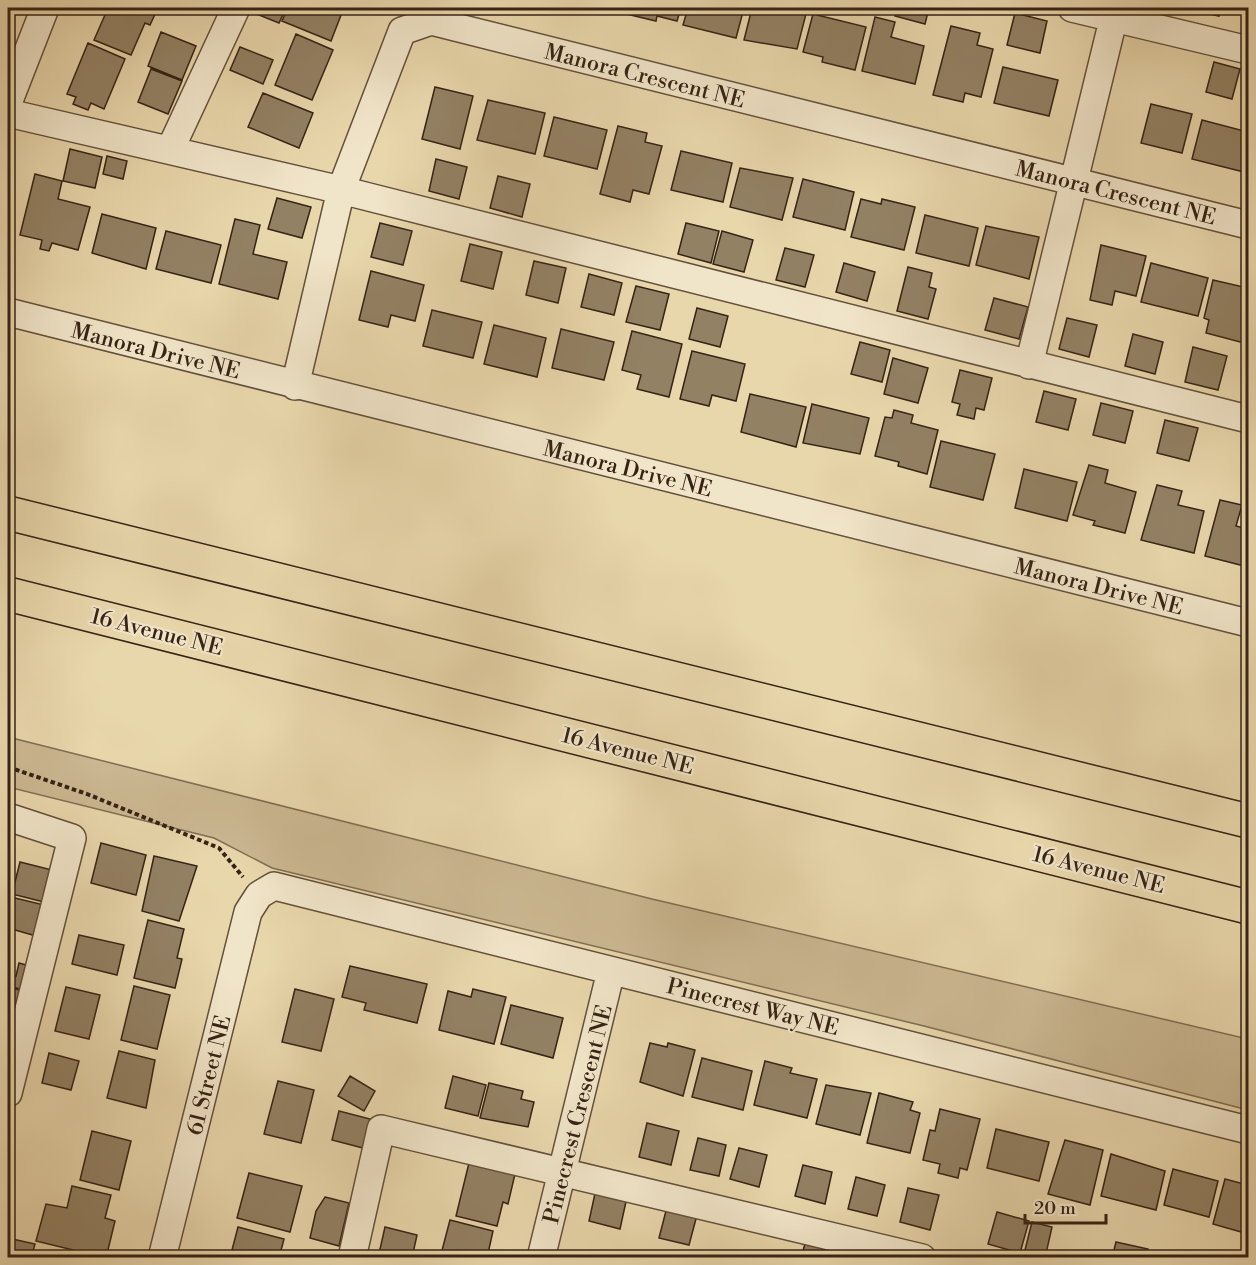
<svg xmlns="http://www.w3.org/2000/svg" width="1256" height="1265" viewBox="0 0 1256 1265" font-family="'Libre Bodoni',serif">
<rect width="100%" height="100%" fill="#e9d7ac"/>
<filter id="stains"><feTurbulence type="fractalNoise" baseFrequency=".00333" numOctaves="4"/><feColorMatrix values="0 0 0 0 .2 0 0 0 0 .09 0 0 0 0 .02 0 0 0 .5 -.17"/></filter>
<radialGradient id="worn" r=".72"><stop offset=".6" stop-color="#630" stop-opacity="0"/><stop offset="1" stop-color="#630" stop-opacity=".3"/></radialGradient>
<!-- green -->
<path fill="#cbb892" stroke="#806e54" stroke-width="1.5" d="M8,737L652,899L1248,1039V1110L924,1026L272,868L214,838L8,787Z"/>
<!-- building -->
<path fill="#938164" stroke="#362315" stroke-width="1.5" d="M108,8H151L156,12L150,25L145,23L131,55L94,40Z
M256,8H286L279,23L254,13Z
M288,8H336L343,10L331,41L282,21Z
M624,8H681L677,21L657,16L656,21L622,13Z
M688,8H744L736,38L683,25Z
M752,8L807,10L797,49L744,40Z
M897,8H929L925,24L895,16Z
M1197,8H1221L1219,16L1196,11Z
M1015,13L1047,21L1040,53L1007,45Z
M813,14L866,27L855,70L822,62L823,57L803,52Z
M875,17L895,22L891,37L924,46L915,84L862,71Z
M951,26L980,33L977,45L993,49L981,97L965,93L963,102L933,95Z
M161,32L196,46L182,80L148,66Z
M296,34L333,50L312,100L275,85Z
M88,43L125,59L104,109L91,103L88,110L73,104L76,97L67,94Z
M240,47L273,60L263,84L230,70Z
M1214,62L1240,69L1232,99L1206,92Z
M1003,67L1058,80L1049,116L994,103Z
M151,69L182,81L168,114L138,102Z
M435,87L473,96L460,149L422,139Z
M263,93L313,113L299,148L248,127Z
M488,100L545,113L535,154L477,140Z
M1151,104L1192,114L1182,153L1141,143Z
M554,117L607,130L597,169L544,156Z
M1202,120L1248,132V155L1244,172L1192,159Z
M618,126L647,133L645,142L662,146L649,194L633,190L630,202L600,194Z
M70,149L102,157L95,188L63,181Z
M681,151L732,163L723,202L671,190Z
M107,156L127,161L123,179L103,174Z
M436,159L467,167L459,199L429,191Z
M740,168L793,178L782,220L730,207Z
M35,174L62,181L58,199L90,207L78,250L52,243L49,251L40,249L42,240L20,235Z
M498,176L530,184L522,217L490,208Z
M803,179L854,192L845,230L793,217Z
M277,198L311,207L302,238L268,229Z
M861,199L881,204L882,199L915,207L904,250L851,237Z
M102,214L156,228L146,269L92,253Z
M925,215L978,228L969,266L916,253Z
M235,219L260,225L253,254L287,262L278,299L219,284Z
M380,223L412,231L403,265L371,257Z
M686,223L719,231L711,263L678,254Z
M986,226L1039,237L1029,279L976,265Z
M166,231L221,245L211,283L156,269Z
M722,231L753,240L744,272L713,264Z
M470,244L502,252L493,289L461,281Z
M1101,245L1146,256L1136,296L1115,291L1112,305L1090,300Z
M785,248L814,255L805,287L776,280Z
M534,261L566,268L558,303L526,295Z
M844,263L875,272L867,301L836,292Z
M1151,263L1208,278L1198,316L1141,302Z
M908,267L932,273L929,287L936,289L928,319L897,311Z
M371,271L424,285L415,321L391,315L388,327L359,320Z
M589,274L622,283L614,315L581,307Z
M1213,280L1248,288V344L1206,333L1209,320L1204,318Z
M636,286L669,294L660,330L626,322Z
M994,298L1028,307L1019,339L985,330Z
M697,308L728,316L720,347L689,339Z
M432,310L482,322L473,358L423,346Z
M1067,318L1097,325L1089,357L1059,349Z
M494,325L546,338L537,377L484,364Z
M561,329L614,342L604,380L552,368Z
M632,331L682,344L669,397L637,389L641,375L622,370Z
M1133,334L1163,342L1155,374L1125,366Z
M860,342L890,350L882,382L851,374Z
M1193,347L1227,356L1218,390L1185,382Z
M692,351L745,364L736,401L712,395L709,406L680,399Z
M893,358L928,368L918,403L884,394Z
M960,370L992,378L984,410L976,408L974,419L957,415L960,404L952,402Z
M1044,391L1076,399L1068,430L1036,422Z
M750,394L806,407L796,447L741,432Z
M1101,403L1133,411L1125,443L1093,435Z
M812,404L869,418L860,454L803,443Z
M894,410L913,415L911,423L938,430L927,474L898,466L899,462L875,456L885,417L892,418Z
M1165,420L1198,428L1189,461L1157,453Z
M941,441L995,454L983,500L930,487Z
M1089,465L1108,470L1105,483L1136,492L1125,533L1093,525L1095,521L1073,515Z
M1024,469L1077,482L1067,521L1015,508Z
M1157,485L1182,491L1178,505L1204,511L1194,553L1141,540Z
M1220,500L1242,505L1236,526L1248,529V567L1205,556Z
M101,843L146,855L136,895L91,883Z
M154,856L197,866L179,921L142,911Z
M20,862L52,870L44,902L12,894Z
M11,897L44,905L36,936L8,928Z
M148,920L184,929L177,958L182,959L175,988L134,978Z
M79,935L124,945L117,975L72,964Z
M19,963L30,966L24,990L8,986V974L16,976Z
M350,966L427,984L417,1023L364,1010L366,1003L342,997Z
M134,986L170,995L157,1049L121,1040Z
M8,987L23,991L15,1024L8,1022Z
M66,987L100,995L89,1039L55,1031Z
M295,989L334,999L321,1051L282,1042Z
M473,989L506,997L494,1044L439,1030L448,991L471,997Z
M511,1005L563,1018L553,1058L501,1044Z
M650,1043L667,1047L668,1043L695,1050L683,1096L640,1082Z
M119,1051L155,1060L146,1108L107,1098Z
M49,1053L79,1061L71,1090L42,1083Z
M702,1058L752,1071L743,1110L692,1097Z
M765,1061L792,1068L790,1073L817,1079L807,1118L754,1105Z
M350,1076L375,1091L364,1111L338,1096Z
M453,1076L486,1085L478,1116L445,1108Z
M278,1081L314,1090L301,1143L264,1134Z
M489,1083L523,1091L521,1099L534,1102L528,1127L480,1118Z
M826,1085L871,1093L860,1135L816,1124Z
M879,1093L913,1102L910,1110L920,1113L910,1153L867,1143Z
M940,1109L980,1119L967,1170L960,1168L958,1178L938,1173L940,1164L923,1160L930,1130L935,1131Z
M339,1111L370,1119L363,1148L332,1140Z
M647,1123L679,1131L671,1165L639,1157Z
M996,1129L1049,1142L1039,1181L987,1168Z
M92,1131L131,1141L119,1190L80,1180Z
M698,1138L726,1145L719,1176L690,1170Z
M1065,1140L1103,1150L1090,1205L1048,1194Z
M739,1148L767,1155L759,1187L730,1179Z
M1111,1154L1165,1171L1156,1210L1101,1196Z
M469,1163L515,1174L508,1204L503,1202L497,1226L456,1216Z
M803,1165L832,1172L825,1204L795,1196Z
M1173,1169L1218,1181L1209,1217L1164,1205Z
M249,1173L302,1186L290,1232L237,1218Z
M856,1177L885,1185L877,1216L848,1209Z
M1225,1179L1248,1185V1234L1213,1224Z
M72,1186L111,1195L105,1218L115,1221L106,1258L36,1241L46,1204L67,1208Z
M908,1188L939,1195L930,1230L900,1222Z
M596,1189L627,1197L620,1229L589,1221Z
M325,1197L349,1203L339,1246L310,1238L316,1211Z
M667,1207L697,1215L689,1245L659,1238Z
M997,1212L1029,1221L1020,1253L988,1244Z
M450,1220L493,1231L487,1258H440Z
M1032,1222L1052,1227L1045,1258L1024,1254Z
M238,1227L284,1239L279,1258H241L242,1253L232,1250Z
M385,1227L417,1235L412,1258H378Z
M8,1238L35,1244L31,1258H8Z
M806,1240L836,1248L834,1258H801Z
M1116,1242L1148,1249L1146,1258H1112Z"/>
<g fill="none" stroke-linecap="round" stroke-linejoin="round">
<defs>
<path id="minor" d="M1072,8L1248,50
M8,103L45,8
M8,113L341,190L1248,419
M170,150L236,8
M8,312L1248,623
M1029,365L1116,8
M295,386L341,190L402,31L431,21L1248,225
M8,817L72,838L8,1093
M162,1258L248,912L259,895L274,886L1248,1130
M352,1258L381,1129L922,1258
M541,1258L611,971"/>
<path id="highway" d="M8,513L1248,821
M8,594L1248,907"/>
</defs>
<!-- minor casing -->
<use href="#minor" stroke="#63503b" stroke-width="30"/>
<!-- highway casing -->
<use href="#highway" stroke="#362315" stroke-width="36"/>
<!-- path -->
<path stroke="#362315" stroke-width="4" stroke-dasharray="4.5 3" stroke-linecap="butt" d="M8,767L87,794L219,848L243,877"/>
<!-- minor -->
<use href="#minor" stroke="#f1e5c9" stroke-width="27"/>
<!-- highway -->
<use href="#highway" stroke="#e9d7ac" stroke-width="33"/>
</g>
<g text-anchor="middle" stroke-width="4.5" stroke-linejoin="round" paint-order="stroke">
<!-- street labels -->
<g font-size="22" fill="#362315" stroke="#f1e5c9">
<text transform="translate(645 75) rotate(14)" y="8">Manora Crescent NE</text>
<text transform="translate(1116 192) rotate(14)" y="8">Manora Crescent NE</text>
<text transform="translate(156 350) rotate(14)" y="8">Manora Drive NE</text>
<text transform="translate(628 468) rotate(14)" y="8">Manora Drive NE</text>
<text transform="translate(1099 586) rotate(14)" y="8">Manora Drive NE</text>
<text transform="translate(157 631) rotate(14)" y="8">16 Avenue NE</text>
<text transform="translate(628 750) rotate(14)" y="8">16 Avenue NE</text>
<text transform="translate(1099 869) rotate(14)" y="8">16 Avenue NE</text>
<text transform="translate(753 1006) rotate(14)" y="8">Pinecrest Way NE</text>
<text transform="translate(208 1075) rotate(-76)" y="8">61 Street NE</text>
<text transform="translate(577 1114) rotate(-76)" y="8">Pinecrest Crescent NE</text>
</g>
</g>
<!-- margin -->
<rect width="1256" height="1265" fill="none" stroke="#e9d7ac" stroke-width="30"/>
<rect x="9" y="9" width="1238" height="1247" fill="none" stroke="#362315" stroke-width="3"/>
<rect x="15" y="15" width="1226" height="1235" fill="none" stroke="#362315" stroke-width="1.5"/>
<!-- scale -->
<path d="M1025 1214v9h81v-9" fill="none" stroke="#362315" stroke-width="3"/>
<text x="1034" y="1214" font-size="18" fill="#362315" stroke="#f1e5c9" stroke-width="4.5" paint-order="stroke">20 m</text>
<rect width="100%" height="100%" filter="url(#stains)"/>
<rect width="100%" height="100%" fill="url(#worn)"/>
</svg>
